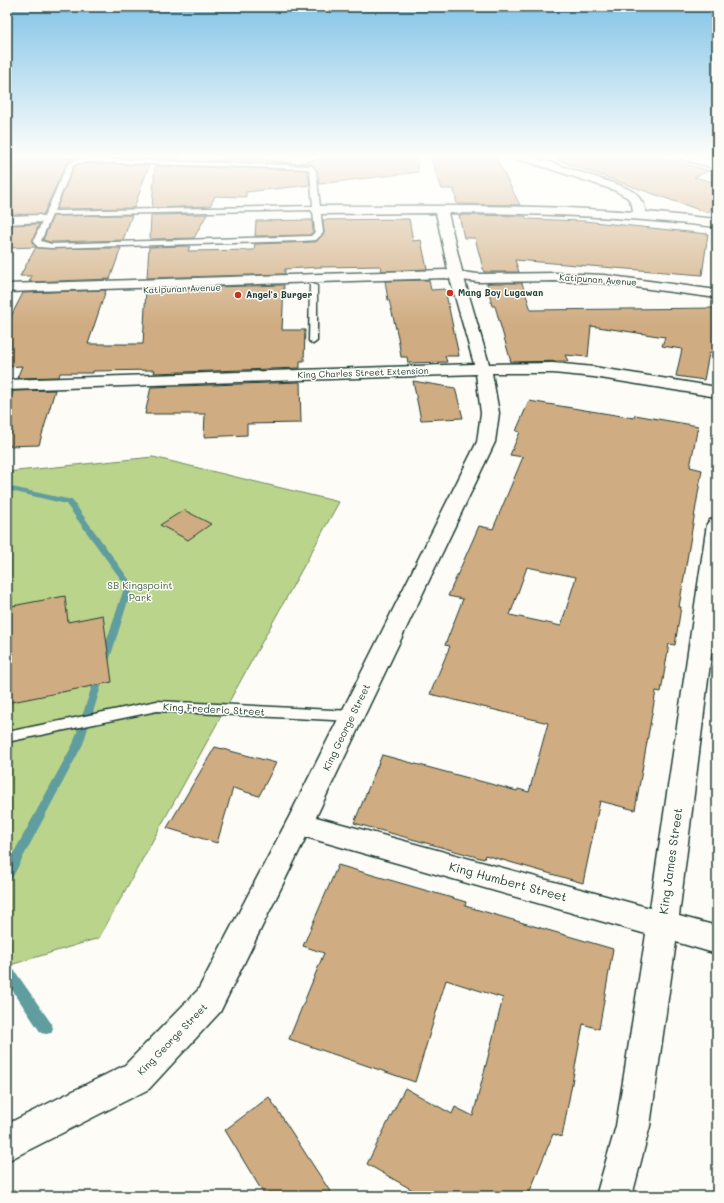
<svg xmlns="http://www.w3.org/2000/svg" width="724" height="1203" viewBox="0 0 724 1203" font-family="Mali,sans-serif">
<rect width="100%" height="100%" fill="#fdfcf7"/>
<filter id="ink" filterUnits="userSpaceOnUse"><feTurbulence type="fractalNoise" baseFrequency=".025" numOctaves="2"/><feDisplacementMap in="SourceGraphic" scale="8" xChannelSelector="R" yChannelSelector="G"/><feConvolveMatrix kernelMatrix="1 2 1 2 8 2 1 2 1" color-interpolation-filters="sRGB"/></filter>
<g filter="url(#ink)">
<!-- green -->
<path fill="#bbd48b" stroke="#6d8860" d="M153,457L339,502L99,938L7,966V472Z"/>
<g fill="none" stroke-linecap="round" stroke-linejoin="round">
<!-- stream -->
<path fill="#609d9f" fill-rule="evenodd" d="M30,156L69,157L97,168L93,169L68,159Z
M123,199L127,200L117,213L82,219L79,217L113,211Z
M61,219L63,220V222L7,231V227Z
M7,486L72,500L133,585L83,744L11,880L7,881V865L73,744L125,585L66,504L7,490Z
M7,965L12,967L51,1023L53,1028L51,1033L46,1034L41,1033L7,982Z"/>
</g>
<!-- building -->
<path fill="#d0ac82" stroke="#1f3d34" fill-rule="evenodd" d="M7,156L74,159L66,164L43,215L7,214Z
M86,156H152L151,159Z
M155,156H179V160L155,159Z
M237,156H259L265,160L291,164L208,161Z
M325,156H417L418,172L319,184L317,171L313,165L299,164L323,159Z
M430,156H495L520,205L457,204L454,189H442Z
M558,156H659L709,171L694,177L717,183V198L708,213L557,160Z
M78,164L149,165L134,208L56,209L74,167Z
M155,166L307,170L310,185L246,192V197L215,196L210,206L152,208Z
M207,214L194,238L150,239L151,215Z
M132,215L123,240L51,242L43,240L53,216Z
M459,215L525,216L527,219L584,221L708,234L702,275L515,260L519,272H484L475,238H464Z
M409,219L413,241L421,240L427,269L382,271L381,266L321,267L285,269V274L147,278L149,247L190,246L188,251L254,250L255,244L316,242L324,233L323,220Z
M312,220L313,231L310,235L255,236L256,221Z
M39,224L32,242L38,248H121L110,279L29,282L32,276H20L36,247L7,248V225Z
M429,280L431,290L445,289L459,356H445L447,362L408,363L407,357H401L398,337L389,300H388L385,281Z
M487,283H522L531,310L717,308V339L714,354L709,353L704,380L676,376L682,349L662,346L665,337L591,326L588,357L565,355L568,361L511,362L495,306H492Z
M284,285L282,330H305L304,361H300V368L154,373L155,370L93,371V373H60L59,377L17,378L22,366L7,367V324L23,293L106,290L88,344H143L146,289Z
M413,381L455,388L463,418L421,420Z
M300,382L301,423L247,424V435L204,437L205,414H145L151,387Z
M55,390L39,445L7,446V407L13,391Z
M529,401L634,418L635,415L698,426L690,467L702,470L679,607H681L675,645L669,644L661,692L656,691L635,810L600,801L583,883L485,855L484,859L354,823L382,755L517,791L518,789L529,792L548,723L430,694L450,646L445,645L463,599L448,596L479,526L493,529L523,457L510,455L520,432L516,431ZM527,567L576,577L561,626L510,615Z
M184,510L211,524L188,540L160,525Z
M65,596L68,622L103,615L112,682L7,703V607Z
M215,747L276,763L259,796L233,788L217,843L167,828Z
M338,865L466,902L465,906L613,949L599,1029L583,1024L562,1137L553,1134L528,1196H423L367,1164L405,1088L452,1114L455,1107L473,1116L503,998L446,980L415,1082L289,1039L324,953L303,946Z
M269,1097L333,1196H265L225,1130Z"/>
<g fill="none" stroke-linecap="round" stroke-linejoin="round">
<defs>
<path id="lane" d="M89,158L312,166L316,171L323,233L316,240L302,241L51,248L38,247L33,242L67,165L75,160ZM89,162L308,169L310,171L313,206L54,211L73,166L78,163ZM313,210L315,232L311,236L51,244L41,241L52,215Z
M310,284H313L317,286V341L313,344L309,341Z
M157,701L352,711L357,712L359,716L357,720L352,721L157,711L7,742V732Z"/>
<path id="street" d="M260,156H324L323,158L297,163L265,159Z
M510,156H531L540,159L622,186L636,193L644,205L646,212L717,219V227C628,217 538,213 448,213L463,275L489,364L553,363L594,367L717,387V397L594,377L553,373H492L499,413L495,442L316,817L650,908L707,524L710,520L717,518V606L679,916L717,926V954L676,942L650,1126L632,1196H596L616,1126L646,934L306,837L220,1012L149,1089L7,1161V1124L125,1065L198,990L289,817L477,442L481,413L476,374L7,390V380L474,364L449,275L436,213L317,214L313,213L311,210L313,207L317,206C422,206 528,204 633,212L632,205L628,198L614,190L532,163L511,158Z
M677,156H695L717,162V169L678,158Z
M39,215L43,216L45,219L43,222L7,224V216Z"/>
<path id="secondary" d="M445,270L478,274L555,273L604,275L717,290V298L604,283L555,281L478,282L445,278L7,292V284Z"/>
</defs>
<!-- lane casing -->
<use href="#lane" stroke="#1f3d34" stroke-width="3"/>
<!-- street casing -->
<use href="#street" stroke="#1f3d34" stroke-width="3"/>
<!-- secondary casing -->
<use href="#secondary" stroke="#1f3d34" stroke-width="3"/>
<!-- lane -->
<use href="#lane" fill="#fdfcf7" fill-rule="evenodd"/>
<!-- street -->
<use href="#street" fill="#fdfcf7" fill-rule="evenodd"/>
<!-- secondary -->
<use href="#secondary" fill="#fdfcf7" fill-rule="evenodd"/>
</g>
</g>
<!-- sky -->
<linearGradient id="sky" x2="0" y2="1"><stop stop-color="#83c4e8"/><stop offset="0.48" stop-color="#fefefb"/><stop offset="1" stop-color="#fefefb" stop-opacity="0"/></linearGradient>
<rect width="724" height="325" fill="url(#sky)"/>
<!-- markers -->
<g fill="#c8321e" stroke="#fdfcf7" stroke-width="1.5">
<circle cx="450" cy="293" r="4"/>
<circle cx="238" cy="295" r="4"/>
</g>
<g text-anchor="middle" stroke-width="3" stroke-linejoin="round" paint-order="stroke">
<!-- far-street labels -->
<g font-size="9" fill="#1f3d34" stroke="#fdfcf7">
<text transform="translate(598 280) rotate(4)" y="3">Katipunan Avenue</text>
<text transform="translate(182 289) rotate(-2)" y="3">Katipunan Avenue</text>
<text transform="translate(363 373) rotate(-2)" y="3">King Charles Street Extension</text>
</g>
<!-- far-poi labels -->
<g font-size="9" font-weight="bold" fill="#1f3d34" stroke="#fdfcf7" text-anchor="start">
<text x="458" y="296">Mang Boy Lugawan</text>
<text x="246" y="298">Angel's Burger</text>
</g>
<!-- park labels -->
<g font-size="10" fill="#46634a" stroke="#fdfcf7">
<text x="140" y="589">SB Kingspoint<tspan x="140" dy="12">Park</tspan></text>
</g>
<!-- street labels -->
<g font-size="10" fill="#1f3d34" stroke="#fdfcf7">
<text transform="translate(214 709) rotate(3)" y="4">King Frederic Street</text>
<text transform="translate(346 727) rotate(-64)" y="4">King George Street</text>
<text transform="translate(172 1039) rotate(-46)" y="4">King George Street</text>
</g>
<!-- near-street labels -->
<g font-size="12" fill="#1f3d34" stroke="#fdfcf7">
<text transform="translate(671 861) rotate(-82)" y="4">King James Street</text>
<text transform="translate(508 882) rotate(15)" y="4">King Humbert Street</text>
</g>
</g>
<!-- margin -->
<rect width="724" height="1203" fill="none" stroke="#fdfcf7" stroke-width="24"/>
<rect x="12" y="12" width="700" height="1179" fill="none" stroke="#1f3d34" stroke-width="1.5" filter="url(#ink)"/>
</svg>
